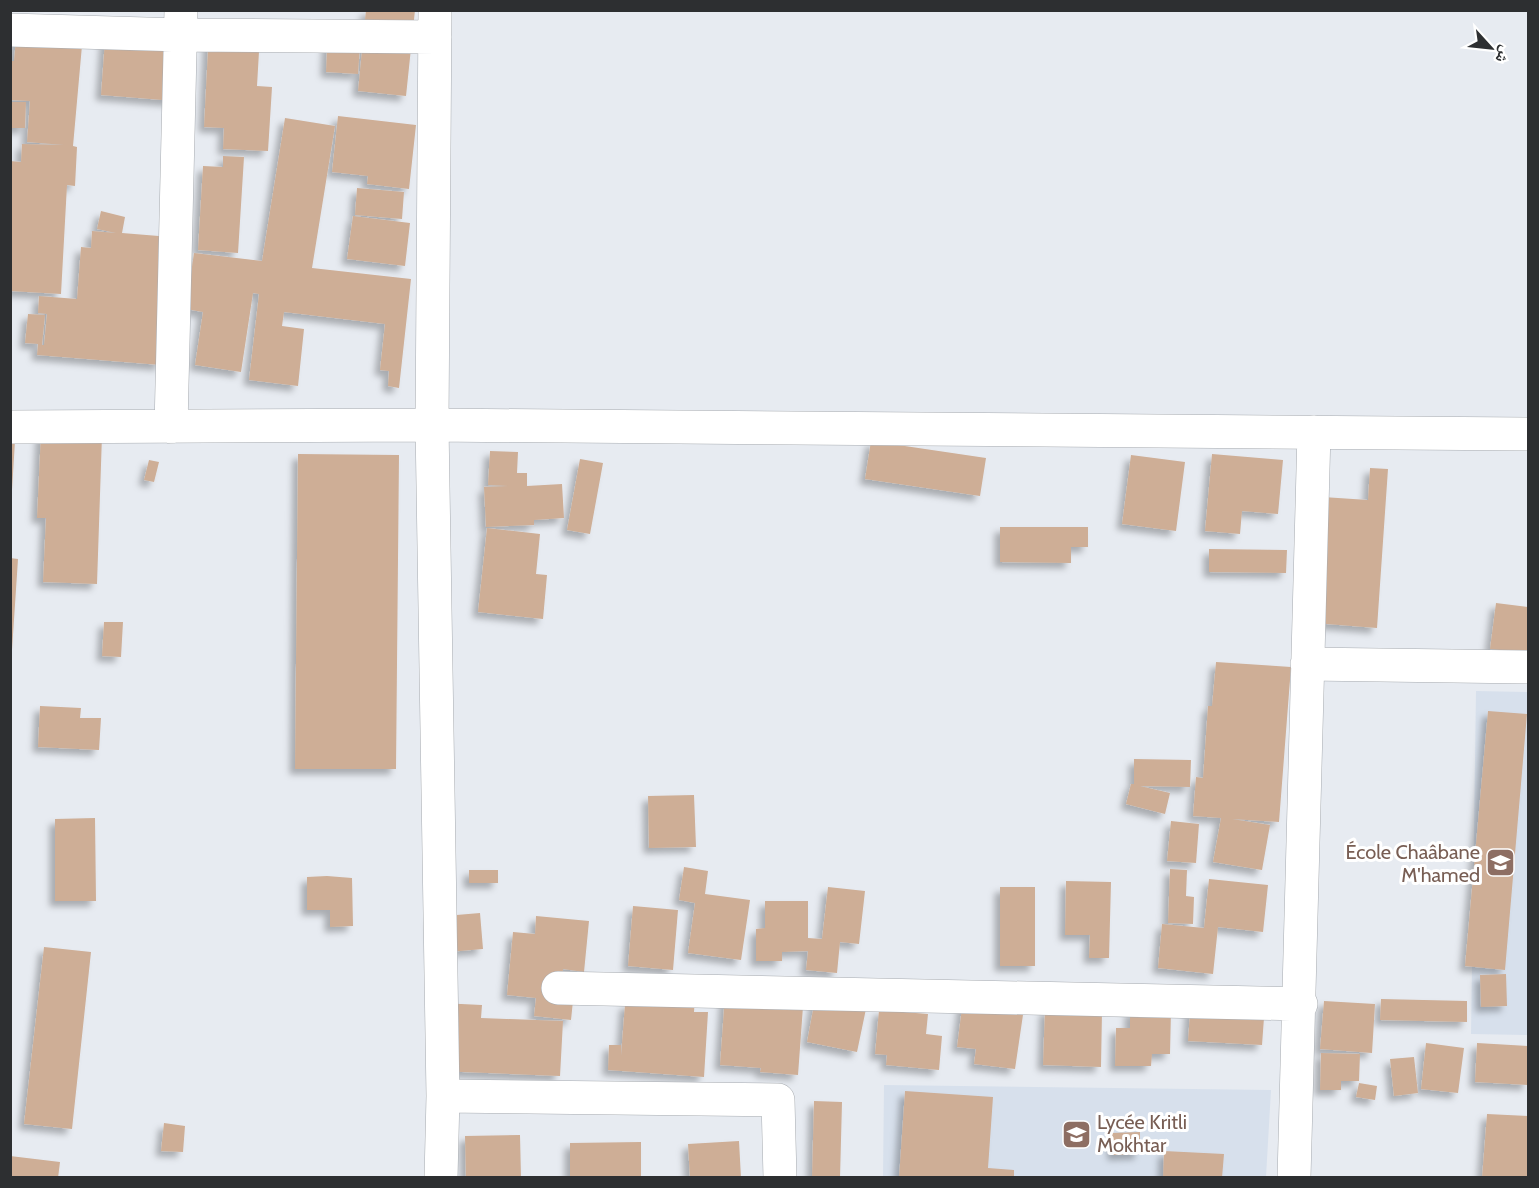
<svg xmlns="http://www.w3.org/2000/svg" width="1539" height="1188" viewBox="0 0 1539 1188" font-family="Cabin,'Noto Naskh Arabic',sans-serif">
<defs>
<filter id="shadow"><feDropShadow dx="-5.5" dy="5.5" stdDeviation="3" flood-color="#0004"/></filter>
</defs>
<rect width="100%" height="100%" fill="#e7ebf1"/>
<!-- built -->
<path fill="#d7e0ec" d="M1476,691L1528,692V1035L1471,1034Z
M884,1085L1271,1090L1266,1177L883,1178Z"/>
<!-- building -->
<path fill="#ceae96" filter="url(#shadow)" d="M366,10H415L406,96L358,91Z
M18,18L84,23L73,146L77,147L75,186L67,185L61,294L10,291V161L21,162L22,144L64,145L27,142L30,101L10,100V61H14Z
M106,26L180,34L175,101L101,95Z
M328,28L361,30L358,74L326,72Z
M209,31L260,34L257,86L272,87L268,151L223,149L224,128L204,127Z
M10,102H26L25,128H10Z
M338,116L416,125L409,189L367,184L368,176L332,172Z
M285,118L335,126L312,268L411,279L399,388L388,386L389,371L380,370L385,324L284,312L282,326L304,329L298,386L249,380L259,294L253,293L241,372L195,365L203,312L186,309L194,253L262,261Z
M223,156L244,157L238,253L198,250L203,166L223,167Z
M357,188L404,192L402,219L355,215Z
M101,211L125,217L122,233L171,237L161,365L37,355L38,344L25,343L28,314L45,315L42,345H44L47,314L38,313L39,296L77,299L81,247L91,248L92,231L116,233L97,229Z
M353,216L410,223L405,266L347,259Z
M41,433L102,435L97,584L43,582L46,518H37Z
M10,441H15L12,490H10Z
M871,441L986,458L980,496L865,479Z
M490,451L518,452L517,473H527V486L562,484L564,518L534,520V525L486,527L484,487L508,486L488,485Z
M298,454L399,455L396,769H295Z
M1212,454L1283,460L1278,514L1242,511L1240,534L1205,531Z
M1131,455L1185,462L1176,531L1122,524Z
M580,459L603,463L590,534L567,530Z
M149,460L159,462L154,482L144,480Z
M1370,468L1388,469L1377,628L1314,623L1323,497L1368,500Z
M1000,527H1088V547H1071V563L1000,562Z
M487,528L540,534L536,574L547,575L543,619L478,612Z
M1209,549L1287,550L1286,573L1209,572Z
M10,558L18,559L12,650H10Z
M1496,603L1528,607V653L1490,649Z
M104,622H123L121,657L102,656Z
M1216,662L1291,667L1279,822L1232,819L1270,825L1262,870L1213,862L1221,818L1193,816L1196,777L1203,778L1208,706H1212Z
M40,706L81,708L80,718H101L99,750L38,747Z
M1488,711L1527,714L1505,970L1465,966Z
M1134,759L1191,760L1190,787L1140,786L1170,793L1165,814L1126,804L1131,784H1134Z
M694,795L696,847L649,848L648,796Z
M95,818L96,901H55V819Z
M1171,821L1199,824L1196,863L1167,861Z
M684,867L708,871L705,894L750,900L741,960L688,953L695,903L679,900Z
M1170,869L1187,870L1186,896L1194,897L1193,924L1168,923Z
M469,870H498V883H469Z
M327,876L352,878L353,926L330,927V910H307V877Z
M1209,879L1268,885L1263,932L1218,927L1213,974L1158,968L1162,924L1204,928Z
M1066,881L1111,882L1109,958H1089L1090,935H1065Z
M828,887L865,891L859,944L840,942L837,973L806,970L808,951L782,952V961H756V929L765,928V901H808V938L822,939Z
M1000,887H1035V966H1000Z
M633,906L678,910L673,970L628,966Z
M480,913L483,949L436,953L433,917Z
M536,916L589,921L584,972L563,969L561,989L574,991L571,1020L534,1016L536,998L507,995L513,932L535,934Z
M44,947L91,952L72,1129L24,1124Z
M1506,974L1507,1006L1481,1007L1480,975Z
M804,993L798,1075L760,1072L761,1068L720,1065L725,995Z
M816,994L867,1004L857,1052L807,1042Z
M695,997L694,1012H708L704,1077L608,1070L609,1045H621V1056L625,1004Z
M1381,999L1467,1001V1022L1380,1020Z
M963,1000L1024,1008L1015,1069L974,1064L976,1049L957,1047Z
M1191,1000L1265,1004L1262,1045L1188,1041Z
M1324,1001L1375,1004L1372,1053L1320,1049Z
M440,1003L482,1005L481,1018L563,1021L560,1076L437,1071Z
M1045,1009L1102,1011L1101,1067L1043,1065Z
M879,1010L928,1014L926,1034L942,1036L939,1070L886,1065L887,1055L875,1054Z
M1130,1010H1171L1170,1054H1152L1151,1066H1115L1116,1028H1130Z
M1426,1043L1464,1048L1458,1093L1421,1089Z
M1477,1043L1528,1046V1085L1475,1082Z
M1321,1053L1360,1054L1359,1081H1341V1090H1320Z
M1414,1057L1418,1093L1394,1096L1390,1059Z
M1359,1083L1377,1086L1375,1100L1356,1097Z
M905,1091L993,1097L988,1168L1014,1170V1178H899Z
M814,1101L842,1102L840,1178H812Z
M1487,1114L1528,1116V1178H1482Z
M164,1123L185,1126L183,1152L161,1151Z
M1140,1132V1154L1113,1155L1112,1133Z
M520,1135L521,1178H466L465,1136Z
M739,1141L741,1178H690L688,1144Z
M641,1142V1178H570V1143Z
M1164,1151L1224,1154L1222,1178H1163Z
M10,1156L60,1162L58,1178H10Z"/>
<g fill="none" stroke-linecap="round" stroke-linejoin="round">
<defs>
<path id="minor" d="M435,10L432,425L443,1096L441,1178
M10,30L181,35L435,37
M10,427L432,425L1528,434
M171,427L181,10
M1307,664L1528,667
M558,988L1301,1004
M443,1096L778,1100L780,1178
M1294,1178L1314,432"/>
</defs>
<!-- minor casing -->
<use href="#minor" stroke="#a7abb0" stroke-width="34"/>
<!-- minor -->
<use href="#minor" stroke="#fff" stroke-width="33"/>
</g>
<!-- icons -->
<defs>
<symbol id="school-square" viewBox="-11 -11 22 22"><rect x="-9" y="-9" width="18" height="18" rx="4" fill="#8d6e63" stroke="#fff"/><path d="M0-5L7-2L0 1L-7-2ZM-4 1L0 2.5L4 1V4Q0 6-4 4Z" fill="#fff"/></symbol>
</defs>
<g fill-rule="evenodd">
<use href="#school-square" x="1484" y="846" width="33" height="33"/>
<use href="#school-square" x="1060" y="1118" width="33" height="33"/>
</g>
<g text-anchor="middle" stroke-width="6" stroke-linejoin="round" paint-order="stroke">
<!-- education labels -->
<g font-size="20" fill="#785e54" stroke="#fff" text-anchor="end">
<text x="1480" y="859">École Chaâbane<tspan x="1480" dy="23">M'hamed</tspan></text>
<text x="1097" y="1129" text-anchor="start">Lycée Kritli<tspan x="1097" dy="23">Mokhtar</tspan></text>
</g>
</g>
<!-- border -->
<rect width="1539" height="1188" fill="none" stroke="#2d2f31" stroke-width="24"/>
<!-- north arrow -->
<g transform="translate(1491 48) rotate(117)" stroke="#ffffff" stroke-width="4.5" paint-order="stroke">
<path d="M0-4.5L10 22L0 15L-10 22Z" fill="#2d2f31"/>
<text y="-9" font-size="16" font-weight="bold" text-anchor="middle" fill="#2d2f31">ش</text>
</g>
</svg>
